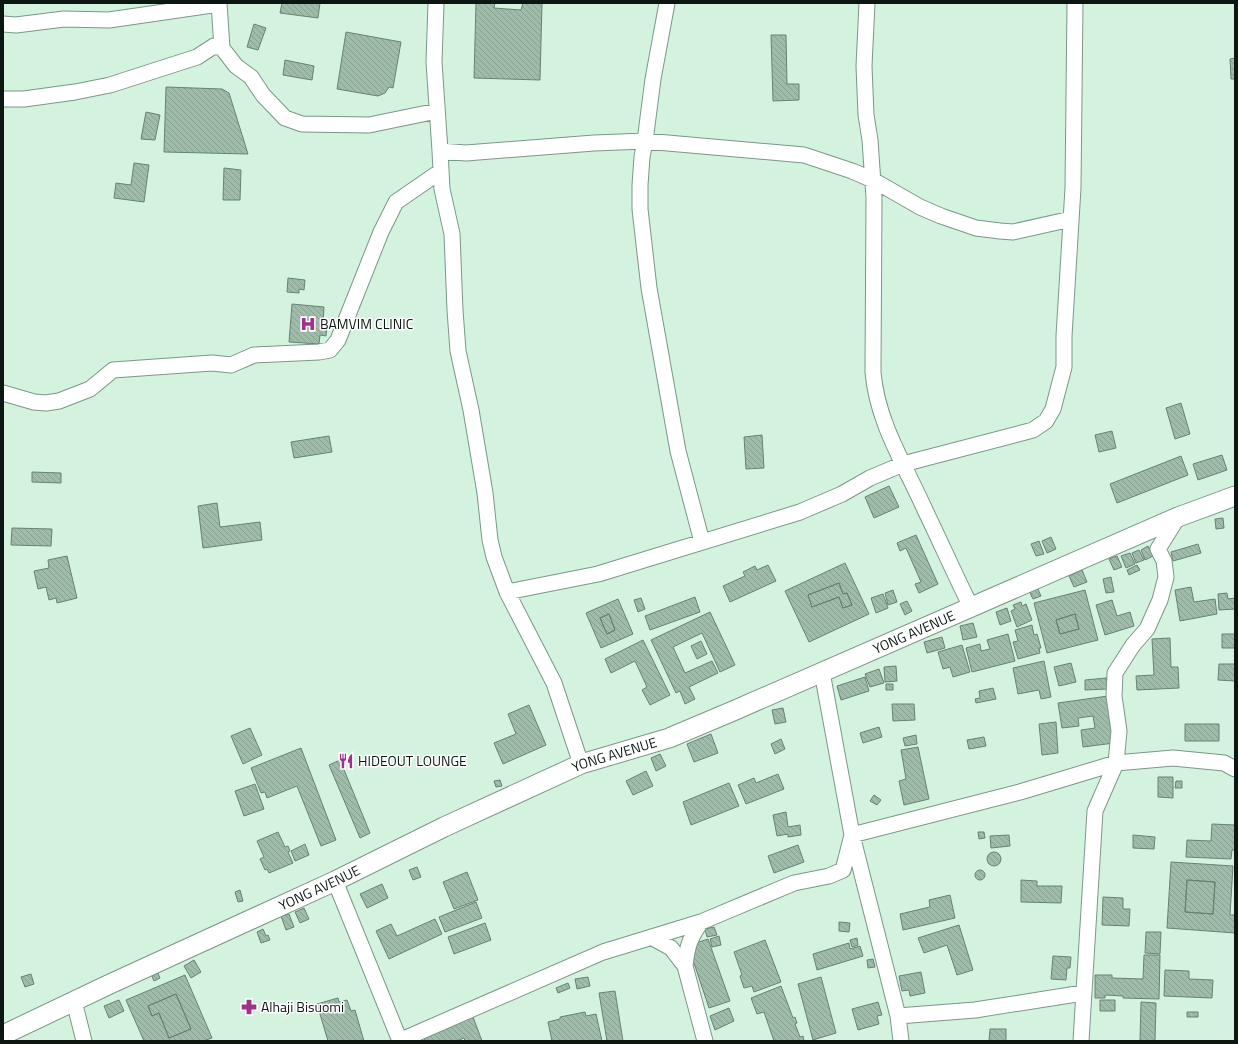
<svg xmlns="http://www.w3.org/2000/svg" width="1238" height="1044" viewBox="0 0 1238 1044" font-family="'Titillium Web',sans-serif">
<defs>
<pattern id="building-back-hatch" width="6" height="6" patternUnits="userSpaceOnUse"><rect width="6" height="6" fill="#9ebca9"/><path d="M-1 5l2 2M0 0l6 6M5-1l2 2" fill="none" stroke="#87a190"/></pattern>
</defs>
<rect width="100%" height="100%" fill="#d3f3df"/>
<!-- building -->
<path fill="url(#building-back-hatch)" stroke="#668371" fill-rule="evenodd" d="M282,3H320L318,18L280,13Z
M476,3H495L494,8L521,10L523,3H542L540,80L474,78Z
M254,24L266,28L258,50L247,47Z
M346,32L401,42L393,88L389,87L385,93L378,96L337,89Z
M771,35H786L787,84H799V100L773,101Z
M1235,58V79H1231L1230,59Z
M285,60L314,66L312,80L283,75Z
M166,87L222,89L229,93L248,154L164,152Z
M146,112L160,115L155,140L141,139Z
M134,163L149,165L144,202L114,198L116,183L131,185Z
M224,168L241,170L240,200H223Z
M288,278L305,280L304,290L299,289V293L287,292Z
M292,304L324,307L323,324L327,325L326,336L320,335L319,344L289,342Z
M1181,403L1190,434L1175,439L1166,408Z
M1112,431L1116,448L1099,452L1095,435Z
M762,435L764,468L746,469L744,437Z
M329,436L332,452L294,458L291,442Z
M1222,455L1227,470L1198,480L1193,464Z
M1181,456L1188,475L1117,503L1110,484Z
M32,472L61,473V483L32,482Z
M889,486L899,507L874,518L865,497Z
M217,503L220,527L260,522L262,540L203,548L198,506Z
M1223,518L1224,528L1216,529L1215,519Z
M12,528L52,529L51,546L11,545Z
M916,535L938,584L919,593L915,584L921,582L906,548L900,551L897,543Z
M1051,537L1056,549L1047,553L1042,541Z
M1039,541L1044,554L1036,556L1031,544Z
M1198,544L1201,553L1173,561L1171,552Z
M1148,546L1153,556L1145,560L1141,550Z
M1139,550L1144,560L1136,563L1132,553Z
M1130,553L1135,564L1126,568L1121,556Z
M67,556L77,598L57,603L56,598L49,600L46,587L38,589L34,571L49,568L48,560Z
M1117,556L1122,567L1114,570L1109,559Z
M845,563L869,614L809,642L785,591ZM839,583L843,594L847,593L852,605L843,608L839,597L812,607L808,595Z
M768,565L776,581L730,602L723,586L745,576L743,572L755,566L757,570Z
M1137,565L1140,570L1129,575L1127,570Z
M1082,570L1087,582L1074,587L1069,576Z
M1111,577L1114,592L1106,593L1103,579Z
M839,583L843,594L847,593L852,605L843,608L839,597L812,607L808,595Z
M1037,587L1041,596L1033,599L1029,591Z
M1191,587L1194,602L1215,599L1217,614L1180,621L1175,590Z
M893,590L897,602L888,605L885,593Z
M1085,590L1098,640L1047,653L1034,603ZM1075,614L1079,629L1060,634L1056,620Z
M1227,593L1228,599L1235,598V609L1219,610L1218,594Z
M883,594L888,608L876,613L871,598Z
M695,597L700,612L650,630L645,616Z
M641,598L645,609L638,612L634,600Z
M618,599L633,634L601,648L586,613ZM609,614L615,630L607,634L600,618Z
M1112,600L1117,616L1130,612L1134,626L1105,635L1096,605Z
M907,601L912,611L905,615L900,604Z
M1021,602L1022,606L1026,604L1032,620L1017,627L1011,611L1015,609L1013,605Z
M1007,608L1011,621L1000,625L996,612Z
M710,612L735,665L720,672L702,633L673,647L685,673L712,661L718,673L689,687L695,699L685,704L680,691L676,693L651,640Z
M609,614L615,630L607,634L600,618Z
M1075,614L1079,629L1060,634L1056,620Z
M973,623L977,637L963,640L960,626Z
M1032,625L1034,635L1037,634L1041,648H1039L1040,653L1018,659L1013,642L1018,641L1015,630Z
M1008,634L1015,661L972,672L966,648L980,644L981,651L990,649L987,640Z
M1222,634H1235V648H1222Z
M942,637L945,648L927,653L924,642Z
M1170,638L1171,667H1178L1179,688L1137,690L1136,676L1154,675L1152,639Z
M643,640L670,695L650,705L642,690L647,687L635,661L611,673L605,659Z
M701,641L707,654L697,659L691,646Z
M962,645L970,672L953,677L950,667L943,669L938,652Z
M1044,661L1051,697L1041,699L1039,690L1018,694L1013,668Z
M1071,663L1076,682L1059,686L1054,667Z
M1219,664H1235V681L1218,680Z
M896,666L897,681L885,682L884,667Z
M879,669L884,683L870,687L865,674Z
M865,677L869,691L841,700L837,686Z
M1106,678L1107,689L1085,690V680Z
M886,684H893V690H886Z
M993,688L996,699L976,703L975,699L980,698L979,691Z
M1108,696L1114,743L1083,747L1081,730L1095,728L1093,716L1078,718L1079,726L1062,728L1058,703Z
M892,704H914L915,720L893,721Z
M529,705L546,745L503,764L494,743L516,734L508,714Z
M783,708L786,722L775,724L772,710Z
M1056,722L1058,753L1042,755L1039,724Z
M1185,724H1219V741H1185Z
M879,727L882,737L863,743L860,733Z
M250,728L262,755L243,764L231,736Z
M711,734L718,753L694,762L687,744Z
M916,735L917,744L905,746L903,738Z
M984,737L986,746L969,749L967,740Z
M781,739L785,749L775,754L771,744Z
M918,747L929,799L904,805L899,781L906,779L901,750Z
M301,748L336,840L321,846L297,786L267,798L265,792L261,793L251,768Z
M660,754L666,766L656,771L651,758Z
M340,760L370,833L360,838L329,765Z
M646,771L653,786L633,795L626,781Z
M778,774L784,789L746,804L738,785L754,778L756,783Z
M1158,777H1173V798L1158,797Z
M500,780L502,786L496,787L494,781Z
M1176,781H1182V788H1175Z
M729,783L739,806L691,825L683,802Z
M255,784L264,809L244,816L235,791Z
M874,795L881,800L877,805L870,801Z
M786,812L788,827L800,825L801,835L788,837V834L777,836L773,815Z
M1212,824L1235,825V850H1232L1231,859L1186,857L1187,840L1211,841Z
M278,832L285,847L288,846L290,851L288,852L293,863L269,873L267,869L265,870L260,859L264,857L257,841Z
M978,832H984L985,838L979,839Z
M1009,835L1010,846L991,848L990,836Z
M1133,835L1155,837L1154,849L1133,848Z
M305,844L309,855L295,861L291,851Z
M798,845L804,862L774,873L768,856Z
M987 859a7 7 0 1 1 14 0a7 7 0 1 1-14 0Z
M1171,862L1233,866L1230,915H1235V933L1167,928ZM1187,880L1215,882L1213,914L1185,912Z
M417,867L421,877L413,880L409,870Z
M975 875a5 5 0 1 1 10 0a5 5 0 1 1-10 0Z
M467,872L478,900L454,909L443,882Z
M1021,880L1037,881V886H1062L1061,903L1021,902Z
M1187,880L1215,882L1213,914L1185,912Z
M382,884L388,898L367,908L360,894Z
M240,890L243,901L238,902L235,892Z
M950,895L955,918L903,930L900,914L930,907L929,900Z
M1103,897L1123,898V909H1130L1129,926L1102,925Z
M476,902L482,918L445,932L439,917Z
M304,908L309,919L300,923L295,912Z
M289,914L294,927L286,930L281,916Z
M435,919L442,934L389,959L376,931L391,924L397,936Z
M839,922L850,923L849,932L839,931Z
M485,923L491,940L454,954L448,937Z
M959,925L973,970L957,975L947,945L924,953L918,938Z
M714,927L717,935L707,937L705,929Z
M263,929L266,936L268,935L270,940L261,943L257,932Z
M1146,932H1161L1160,954L1145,953Z
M719,936L721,945L712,947L710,939Z
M857,938L858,945L852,947L850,940Z
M708,939L730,1001L709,1008L692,957L693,944Z
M765,940L781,982L754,992L752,986L744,988L740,976L742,975L734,952Z
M849,943L850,949L860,946L863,956L817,970L813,954Z
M1144,955H1160L1159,999L1123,998V996L1105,995V998H1095V975H1112V978L1143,979Z
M1053,956L1071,957L1070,968H1067L1066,980L1051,979Z
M873,959L875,967L868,968L867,960Z
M194,960L201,972L191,978L184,966Z
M1165,970L1189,971V979L1213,980L1212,998L1164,996Z
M157,971L160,978L154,981L151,974Z
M921,972L925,993L910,996L909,990L902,991L899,976Z
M31,974L34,984L25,987L21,977Z
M185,975L212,1038L203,1041H144L126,1000ZM176,994L191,1029L169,1038L159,1013L152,1016L148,1006Z
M588,977L590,986L577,989L575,979Z
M821,977L836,1033L813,1040L798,984Z
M568,983L570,988L558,993L556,988Z
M781,986L793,1018L795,1017L797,1023L795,1024L800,1037L803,1036L804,1041H774L764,1012L757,1014L751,998Z
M615,991L623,1041H607L599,993Z
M176,994L191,1029L169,1038L159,1013L152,1016L148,1006Z
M338,998L339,1002L347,1000L351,1011L355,1010L364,1041H328L317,1004Z
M119,1000L124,1011L109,1018L104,1006Z
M1100,1000H1115V1011H1100Z
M878,1002L882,1015L877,1016L879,1024L858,1030L852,1009Z
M1141,1002L1156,1003L1155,1041H1140Z
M729,1008L734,1021L715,1030L710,1016Z
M585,1012L586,1016L596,1014L602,1041H552L548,1022L560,1019V1017Z
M1187,1012H1198V1017H1187Z
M473,1017L482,1041H465L464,1038L457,1041H425L423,1034Z
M990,1029H1006V1041H989Z"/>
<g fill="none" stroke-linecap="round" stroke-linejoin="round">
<defs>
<path id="minor" d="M219,3L222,48L236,66L251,77L263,95L285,118L302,124L369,125L437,111
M436,3L434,62L440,151L442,189L452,234L455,310L458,351L471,410L485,493L490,540L494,557L507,592L554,683L581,764
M667,3L653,79L645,141L642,157L640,185V209L649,288L678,451L702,542
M867,3L864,66L866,115L870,140L874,198L873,372C877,422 905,465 925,510C941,543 955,575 971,607
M3,24L16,25L64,19L109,20L219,4
M3,99H24L75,92L110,85L197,57L214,46L222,48
M440,151L466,153L594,143L645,141L804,155L852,171L873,180L920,207L941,216L976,228L1000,231L1013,232L1071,219
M3,393L34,402L46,403L59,401L90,389L113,370L212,363L231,365L254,355L319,352L330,350L338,340L381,232L396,202L441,171
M507,592L598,574L800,512L842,494L870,478L903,464L1033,430L1046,421L1053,409L1064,367V336L1073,188L1075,3
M822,672L852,835L898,1016L901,1041
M335,881L400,1041
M651,937L671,948L685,966L705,1041
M685,966C687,946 690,938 701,922
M74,1001L84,1041
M898,1016L975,1010L1083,993
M399,1041L603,952L701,922L794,883L829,876L843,870L852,835L1020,792L1116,763L1173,758L1224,763L1235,769
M1081,1041L1095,811L1116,763L1119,731L1114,696L1115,673L1133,645L1147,629L1160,600L1166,577L1164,561L1158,549L1178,517"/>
<g id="tertiary">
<path id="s1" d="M3,1035L110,984L335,881L444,827L581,764L669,738L733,711L1178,517L1235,496"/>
</g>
</defs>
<!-- minor casing -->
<use href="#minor" stroke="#7b9886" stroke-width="17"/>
<!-- tertiary casing -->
<use href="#tertiary" stroke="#7b9886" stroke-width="21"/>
<!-- minor -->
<use href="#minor" stroke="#fff" stroke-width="15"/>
<!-- tertiary -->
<use href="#tertiary" stroke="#fff" stroke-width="19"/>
</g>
<!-- icons -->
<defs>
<symbol id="hospital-bare" viewBox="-9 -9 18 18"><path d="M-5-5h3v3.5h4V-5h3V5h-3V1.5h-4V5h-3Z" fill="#a3308a" stroke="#fff" stroke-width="2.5" paint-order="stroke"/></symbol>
<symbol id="restaurant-bare" viewBox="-9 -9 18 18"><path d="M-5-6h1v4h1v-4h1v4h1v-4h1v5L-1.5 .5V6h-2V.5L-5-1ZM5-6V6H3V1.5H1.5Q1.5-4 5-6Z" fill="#a3308a" stroke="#fff" stroke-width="2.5" paint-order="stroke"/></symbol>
<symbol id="pharmacy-bare" viewBox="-9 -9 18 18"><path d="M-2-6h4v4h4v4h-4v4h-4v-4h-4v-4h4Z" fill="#a3308a" stroke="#fff" stroke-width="2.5" paint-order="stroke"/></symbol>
</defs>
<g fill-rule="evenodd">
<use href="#hospital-bare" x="297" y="313" width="22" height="22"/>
<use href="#restaurant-bare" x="335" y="750" width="22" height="22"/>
<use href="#pharmacy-bare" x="238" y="996" width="22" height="22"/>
</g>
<g text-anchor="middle" stroke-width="3" stroke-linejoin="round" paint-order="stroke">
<!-- poi labels -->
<g font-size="14" fill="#0c1711" stroke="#fff" text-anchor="start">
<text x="320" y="329">BAMVIM CLINIC</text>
<text x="358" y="766">HIDEOUT LOUNGE</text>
<text x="261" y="1012">Alhaji Bisuomi</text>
</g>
<!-- street labels -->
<g font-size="14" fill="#0c1711" stroke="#fff">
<text dy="5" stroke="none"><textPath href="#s1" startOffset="997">YONG AVENUE</textPath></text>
<text dy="5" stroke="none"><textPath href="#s1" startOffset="673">YONG AVENUE</textPath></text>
<text dy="5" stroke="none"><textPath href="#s1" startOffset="349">YONG AVENUE</textPath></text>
</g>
</g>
<!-- border -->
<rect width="1238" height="1044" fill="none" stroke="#0c1711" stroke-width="8"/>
</svg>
